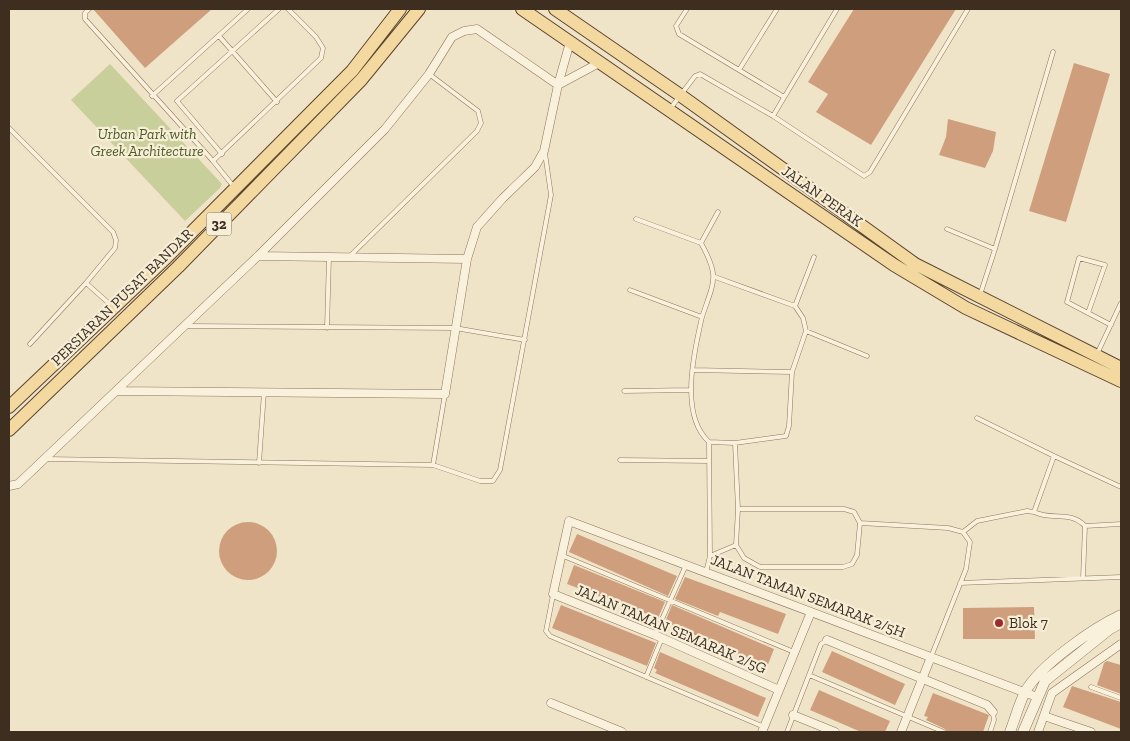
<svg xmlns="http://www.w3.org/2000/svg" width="1130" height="741" viewBox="0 0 1130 741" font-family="'Zilla Slab',serif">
<rect width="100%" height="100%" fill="#f0e4c8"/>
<!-- green -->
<path fill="#c9cf9b" d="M110,64L222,184L220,188L185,221L71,100Z"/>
<!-- building -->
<path fill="#cf9f7d" d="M93,9H212L145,68Z
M854,9H956L871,145L816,112L828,94L808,82Z
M1074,63L1110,74L1066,222L1029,211Z
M948,119L996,132L993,151L985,168L939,155L946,137Z
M219 551a29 29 0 1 1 58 0a29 29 0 1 1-58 0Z
M577,534L677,576L668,596L569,552Z
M574,565L665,602L658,618L567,584Z
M685,577L786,614L778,634L720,612L718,616L675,599Z
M561,605L656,643L647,666L552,628Z
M672,605L774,649L767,667L665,622Z
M1034,607L1035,639H963V608Z
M832,651L905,684L895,705L822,672Z
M660,652L766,698L758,717L655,673L657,670L654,668Z
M1107,661L1121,665V694L1097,685L1104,663Z
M1072,686L1121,702V729L1063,707Z
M819,690L890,721L885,732H861L810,710Z
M933,693L989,715L983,732H948L945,729L926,720L928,717L924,716Z"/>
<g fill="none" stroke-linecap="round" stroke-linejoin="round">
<defs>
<path id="service" d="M89,9L85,13V19L213,161L234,187
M687,9L676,26L679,34L784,97
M219,36L277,102
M739,70L777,9
M152,96L248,9
M670,109L695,76L700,74L773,116L837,9
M773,116L864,176L870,172L968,9
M9,128L113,232L116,240L115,248L86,283L112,306
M222,154L177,101L279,9
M213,161L321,58L323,48L316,37L288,9
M636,219L701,243C720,277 714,281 702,317
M947,229L995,249L980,295
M701,243L718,212
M995,249L1053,52
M350,256L477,131L481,123L478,111L429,74
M715,277L795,306L814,257
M630,290L702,317C694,352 679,415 709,442L735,443L786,436L789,426L792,372L806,331L803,318L795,306
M1088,313L1105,265L1079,258L1067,302L1111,325
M187,326L455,328L525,340
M327,328L329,257
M806,331L867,356
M30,344L86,283
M1097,354L1121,303
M694,370L792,372
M624,391L691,390
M977,418L1054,456L1121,487
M735,443L738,509H844L854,512L860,523L948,528L963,532L970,542L966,569L931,657
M1054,456L1034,512C1052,521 1070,510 1085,526
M46,459L433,465L445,394
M620,460L709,461
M259,463L264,392
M433,465L480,481H493L500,470L551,195L545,153
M738,509L736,545L744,558L760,567H843L852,564L857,555L860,523
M1085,526L1121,524
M963,532L977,521L1027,511L1034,512
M561,555L794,652
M710,556L736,545
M706,572L710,556L709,442
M1083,578L1085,526
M960,583L1121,577
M553,595L546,631L550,636L764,727
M655,635L686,565
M809,675L944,732
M646,677L662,638
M1091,687L1121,698
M787,732L821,644L827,640
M990,732L994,720L993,713"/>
<path id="minor" d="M558,85L599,63
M258,256L467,259
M117,391L445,394L467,259L477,227L503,198L535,167L544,151L558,85L570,42
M9,486L18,484L258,256L385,129L429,74L452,37L464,31L477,29L558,85
M827,640L987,705L993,712
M779,690L655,635L553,594L569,521L1037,697
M551,703L622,732
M793,715L835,732
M1044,716L1091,732
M762,732L811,612
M901,732L931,657
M1038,732L1052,693L1121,644"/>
<path id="tertiary" d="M1010,732C1015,719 1019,704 1025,692C1040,665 1093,628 1121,615
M1023,732L1045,681L1110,629L1121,623"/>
<path id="primary" d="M522,9L894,265L966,308L1121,381
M555,9L680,95L915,264L1121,368
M9,407L165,259L352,71L400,9
M9,430L178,267L361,80L419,9"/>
</defs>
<!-- service casing -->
<use href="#service" stroke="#8d765c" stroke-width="5"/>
<!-- minor casing -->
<use href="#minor" stroke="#8d765c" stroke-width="9"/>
<!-- tertiary casing -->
<use href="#tertiary" stroke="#8d765c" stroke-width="11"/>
<!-- primary casing -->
<use href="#primary" stroke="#5b4430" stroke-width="14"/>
<!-- service -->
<use href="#service" stroke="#faf1dc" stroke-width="4"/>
<!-- minor -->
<use href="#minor" stroke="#faf1dc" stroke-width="8"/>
<!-- tertiary -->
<use href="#tertiary" stroke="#faf1dc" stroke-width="10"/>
<!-- primary -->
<use href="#primary" stroke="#f3d9a0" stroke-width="12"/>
</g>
<!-- markers -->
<circle fill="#9e2a2b" stroke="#f7eed8" stroke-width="2" cx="999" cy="623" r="5"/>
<g text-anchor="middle" stroke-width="4.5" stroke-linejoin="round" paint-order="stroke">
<!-- shield labels -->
<rect fill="#f7eed8" stroke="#756857" stroke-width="1" x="206.5" y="212.5" width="25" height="23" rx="4"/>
<g font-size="14" font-weight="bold" fill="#3d2e20">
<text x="219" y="229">32</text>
</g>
<!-- park labels -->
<g font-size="15" font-style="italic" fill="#4d5a26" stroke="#f7eed8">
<text x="147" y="139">Urban Park with<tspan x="147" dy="17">Greek Architecture</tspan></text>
</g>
<!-- street labels -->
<g font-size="15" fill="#3d2e20" stroke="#f7eed8">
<text transform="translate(822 196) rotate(35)" y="5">JALAN PERAK</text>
<text transform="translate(122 297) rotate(-44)" y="5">PERSIARAN PUSAT BANDAR</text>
<text transform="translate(808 596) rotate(21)" y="5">JALAN TAMAN SEMARAK 2/5H</text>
<text transform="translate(671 629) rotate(23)" y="5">JALAN TAMAN SEMARAK 2/5G</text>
</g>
<!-- poi labels -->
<g font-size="15" fill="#3d2e20" stroke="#f7eed8" text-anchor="start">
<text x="1009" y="628">Blok 7</text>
</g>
</g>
<!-- border -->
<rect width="1130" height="741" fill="none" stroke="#3d2e20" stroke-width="20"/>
</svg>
